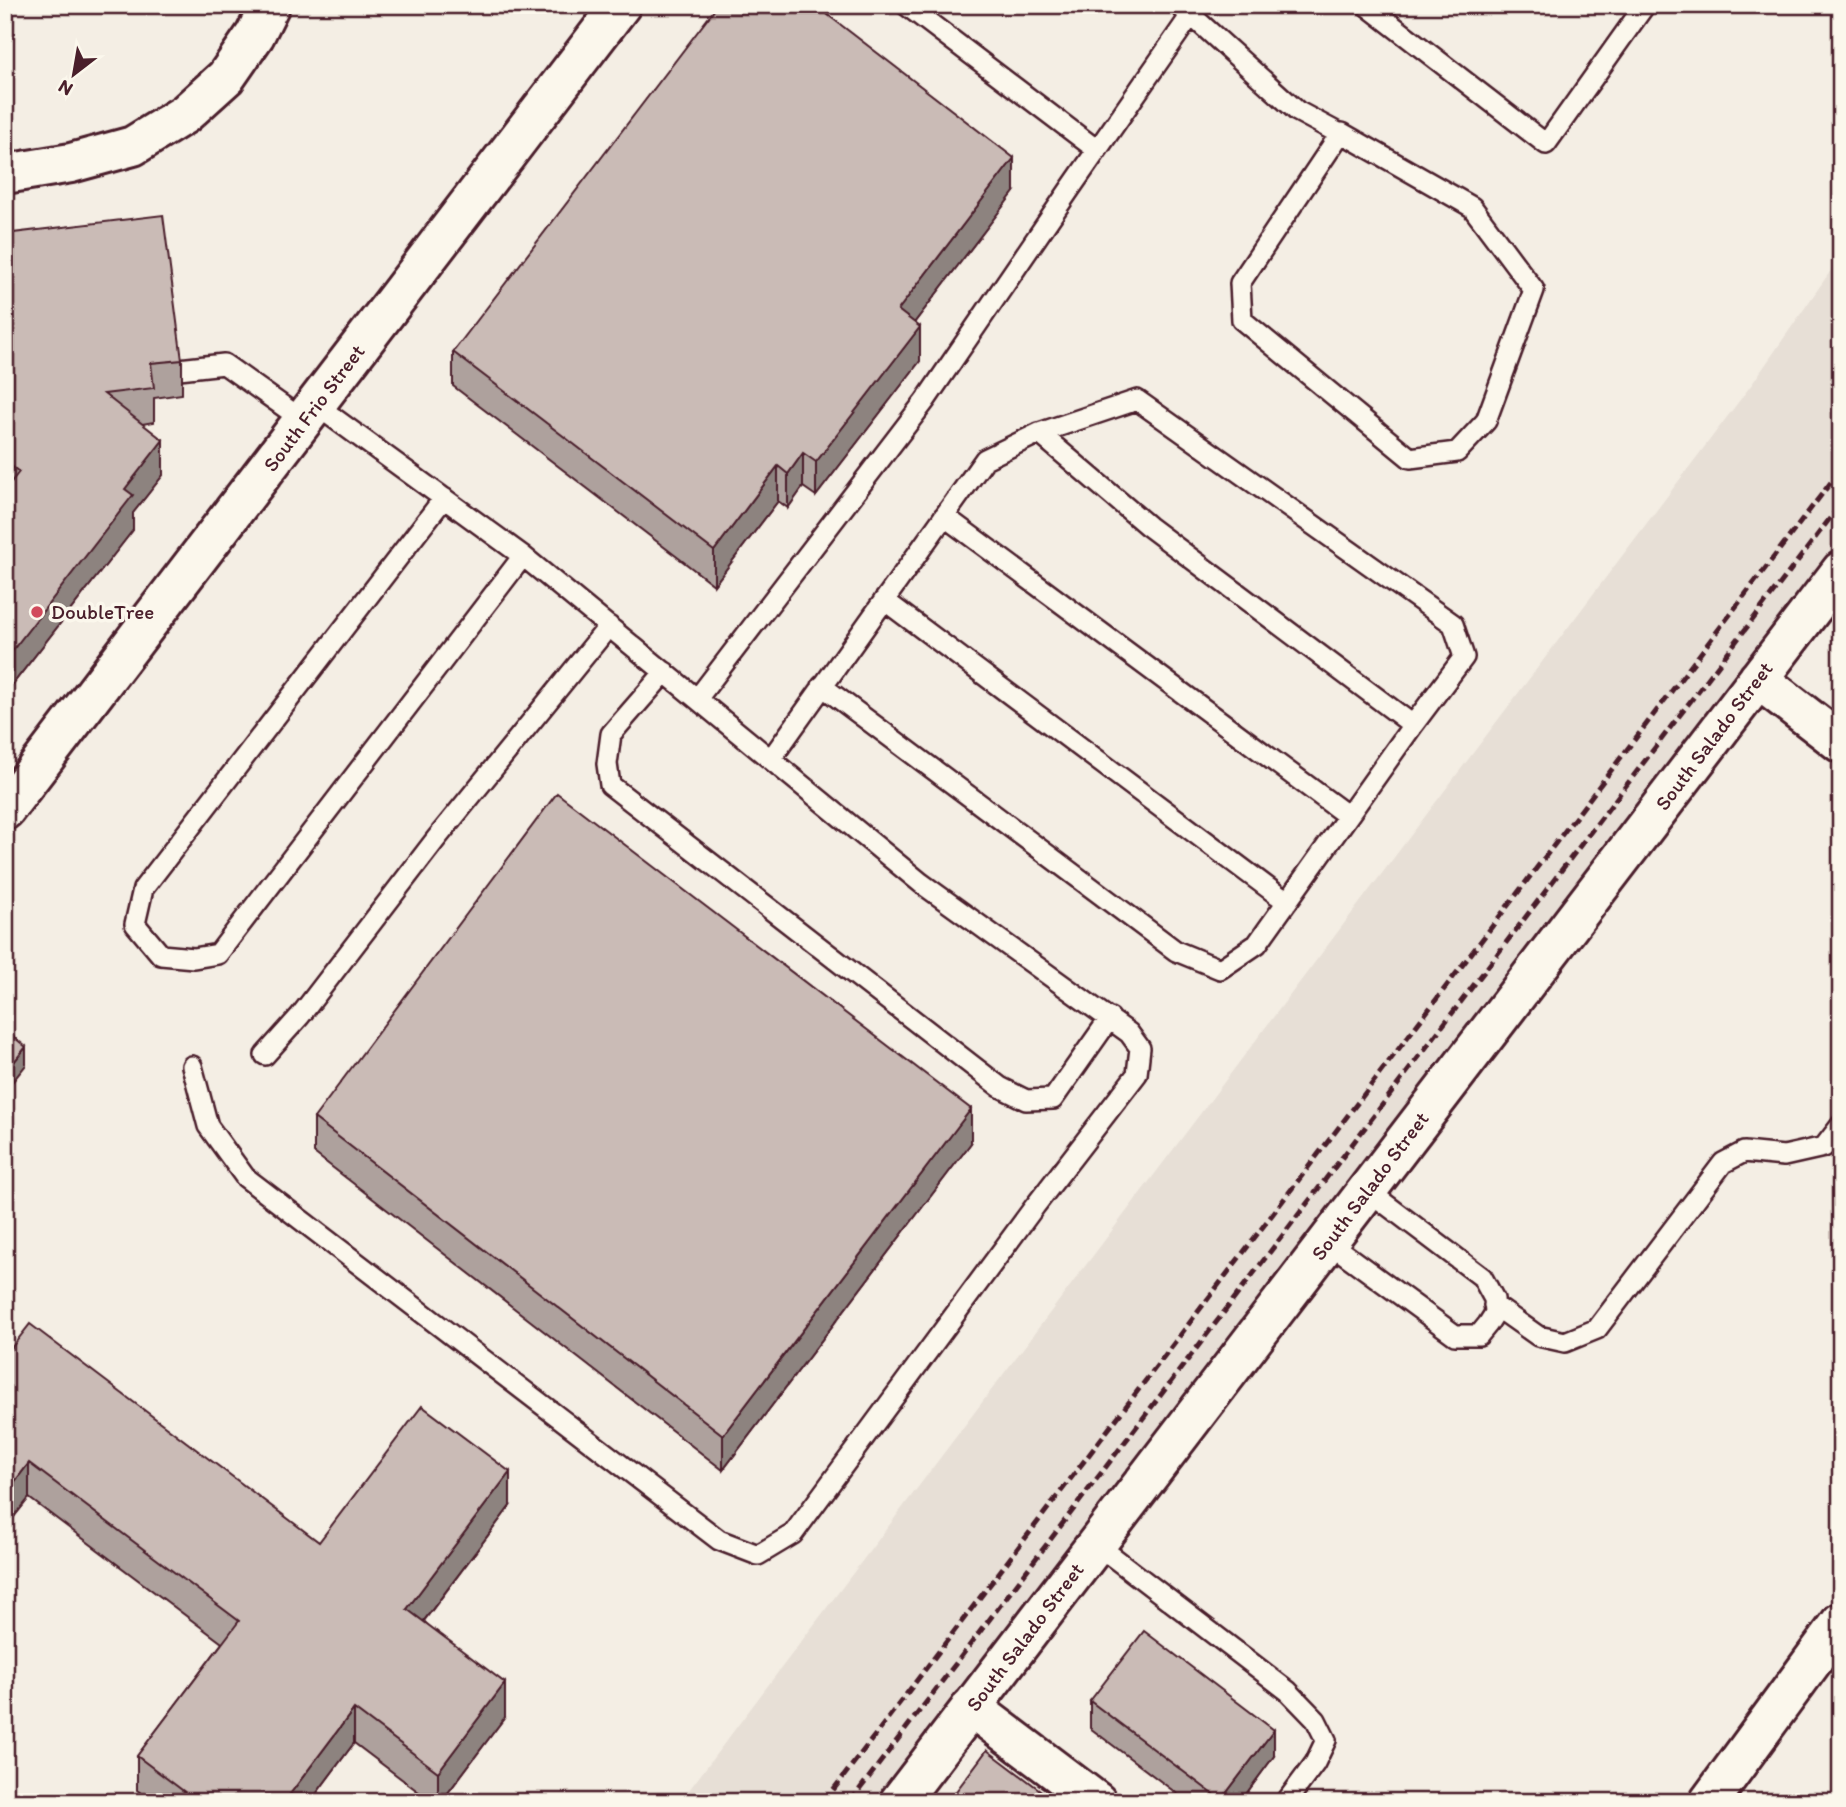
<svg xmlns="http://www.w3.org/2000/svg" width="1846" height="1807" viewBox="0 0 1846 1807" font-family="Itim,sans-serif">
<rect width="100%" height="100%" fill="#f4eee4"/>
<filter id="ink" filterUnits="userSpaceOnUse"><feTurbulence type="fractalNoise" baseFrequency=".0143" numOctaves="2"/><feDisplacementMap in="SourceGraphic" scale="14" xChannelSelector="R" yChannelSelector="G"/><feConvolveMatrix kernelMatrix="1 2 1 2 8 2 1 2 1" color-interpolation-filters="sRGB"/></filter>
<g filter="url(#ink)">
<!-- built -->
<path fill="#e7dfd6" d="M1841,256V548L886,1802H680L1752,384Z"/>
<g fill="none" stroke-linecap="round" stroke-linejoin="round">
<defs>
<path id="service" d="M906,5L1097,150
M1366,5L1546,144L1645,5
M1191,15L1297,111L1340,134L1342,133L1472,207L1534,290L1486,421L1457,452L1410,458L1242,320L1240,283L1340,134
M179,369L224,364L304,421
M1039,433L1148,526L1413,725
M444,498L143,889L135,924L161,955L194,958L218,954L523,556
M944,516L1348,816
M884,600L1287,902
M665,672L611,734L607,764L610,785L1000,1087L1026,1100L1053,1099L1110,1018
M697,699L925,401L1070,189L1191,15L1178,5
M771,759L985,459L1039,433L1137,400L1453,624L1464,657L1413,725L1257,944L1220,969L1176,951L822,686
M265,1055L300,1016L436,839L609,626
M192,1066L208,1126L245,1177L719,1540L758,1555L793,1534L1035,1206L1137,1074L1140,1048L1129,1033L921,883L523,556L316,405
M1328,1242L1455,1335H1479L1488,1324L1495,1313L1494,1299L1482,1277L1367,1190
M1494,1305L1538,1336L1565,1342L1597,1329L1723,1163L1744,1152L1784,1156L1824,1147L1841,1125
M1096,1544L1288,1691L1316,1720L1326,1740L1315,1763L1286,1802"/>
<path id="minor" d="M1758,679L1841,743
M971,1707L1097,1802
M899,1802L1841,571
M1709,1802L1841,1622"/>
<path id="secondary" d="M5,810L621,5"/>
<path id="motorway" d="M5,174L71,163L133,146L185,114L226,77L255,35L270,5"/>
</defs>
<!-- service casing -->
<use href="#service" stroke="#4a1f2b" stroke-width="24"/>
<!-- minor casing -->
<use href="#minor" stroke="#4a1f2b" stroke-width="44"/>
<!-- secondary casing -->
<use href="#secondary" stroke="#4a1f2b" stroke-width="44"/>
<!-- motorway casing -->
<use href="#motorway" stroke="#4a1f2b" stroke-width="44"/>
<!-- service -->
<use href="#service" stroke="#fbf7ec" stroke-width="19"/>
<!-- minor -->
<use href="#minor" stroke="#fbf7ec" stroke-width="38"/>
<!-- secondary -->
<use href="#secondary" stroke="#fbf7ec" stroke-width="38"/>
<!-- motorway -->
<use href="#motorway" stroke="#fbf7ec" stroke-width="38"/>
<!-- rail -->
<path stroke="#4a1f2b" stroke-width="5" stroke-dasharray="10 5" stroke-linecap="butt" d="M824,1802L1841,469
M850,1802L1841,504"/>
</g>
<!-- wall -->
<path fill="#aea19d" stroke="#4a1f2b" stroke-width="2" d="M1014,192L914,323L920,361L816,496L803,487L788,508L778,501L714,585L453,386V352Z
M5,234L182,360V394L154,398V422L142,424L163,475L133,513V530L5,694Z
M314,1118L971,1143L723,1470L314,1153Z
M5,1356L319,1542L510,1506L424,1621L505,1717L441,1802H432L354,1743L310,1802H153L137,1790V1756L222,1643L29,1498L9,1523L5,1520Z
M1090,1701L1274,1756L1240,1802H1188L1090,1728Z"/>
<!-- shaded-wall -->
<path fill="#8d837f" stroke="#4a1f2b" stroke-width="2" d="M1014,158V192L898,344V310Z
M920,327V361L816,496V462Z
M163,440V475L133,513V530L5,694V660L125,489Z
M803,453V487L788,508V474Z
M778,466V501L714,585V551Z
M26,1047V1065L5,1091V1073Z
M971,1109V1143L723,1470V1435Z
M29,1463V1498L9,1523V1489Z
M510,1472V1506L407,1643V1609Z
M505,1683V1717L441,1802H438V1772Z
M354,1709V1743L310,1802H284Z
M1274,1730V1756L1240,1802H1221V1800Z"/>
<!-- building -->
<path fill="#cabbb6" stroke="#4a1f2b" stroke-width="2" d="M718,5H815L1014,158L898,310L920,327L816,462L803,453L788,474L778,466L714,551L453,352Z
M163,215L182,360L151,363L154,388L104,394L163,440L125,489L133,495L5,660V490L19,472L5,461V234Z
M557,793L971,1109L723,1435L314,1118Z
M5,1030L26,1047L5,1073Z
M30,1324L319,1542L422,1406L510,1472L407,1609L505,1683L438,1772L354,1709L284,1802H198L137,1756L239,1621L29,1463L9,1489L5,1486V1356Z
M1144,1631L1274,1730L1221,1800L1090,1701Z
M987,1750L1056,1802H948Z"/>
</g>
<!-- markers -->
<circle fill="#d1495b" stroke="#fbf7ec" stroke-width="2.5" cx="37" cy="612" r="7"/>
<g text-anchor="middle" stroke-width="7" stroke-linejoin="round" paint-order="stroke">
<!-- street labels -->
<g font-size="21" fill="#4a1f2b" stroke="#fbf7ec">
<text transform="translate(314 408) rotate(-53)" y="7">South Frio Street</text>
<text transform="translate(1714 736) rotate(-53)" y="7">South Salado Street</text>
<text transform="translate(1370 1186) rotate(-53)" y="7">South Salado Street</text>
<text transform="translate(1025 1637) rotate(-53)" y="7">South Salado Street</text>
</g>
<!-- poi labels -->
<g font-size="21" fill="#4a1f2b" stroke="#fbf7ec" text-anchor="start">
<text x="51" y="619">DoubleTree</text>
</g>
</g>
<!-- margin -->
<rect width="1846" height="1807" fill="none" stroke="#fbf7ec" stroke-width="28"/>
<rect x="14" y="14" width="1818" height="1779" fill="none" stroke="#4a1f2b" stroke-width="2.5" filter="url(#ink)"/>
<!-- north arrow -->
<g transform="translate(74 74) rotate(211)" stroke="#fbf7ec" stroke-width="5" paint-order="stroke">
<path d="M0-5L12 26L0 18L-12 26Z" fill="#4a1f2b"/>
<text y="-10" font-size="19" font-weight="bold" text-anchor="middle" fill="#4a1f2b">N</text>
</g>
</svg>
